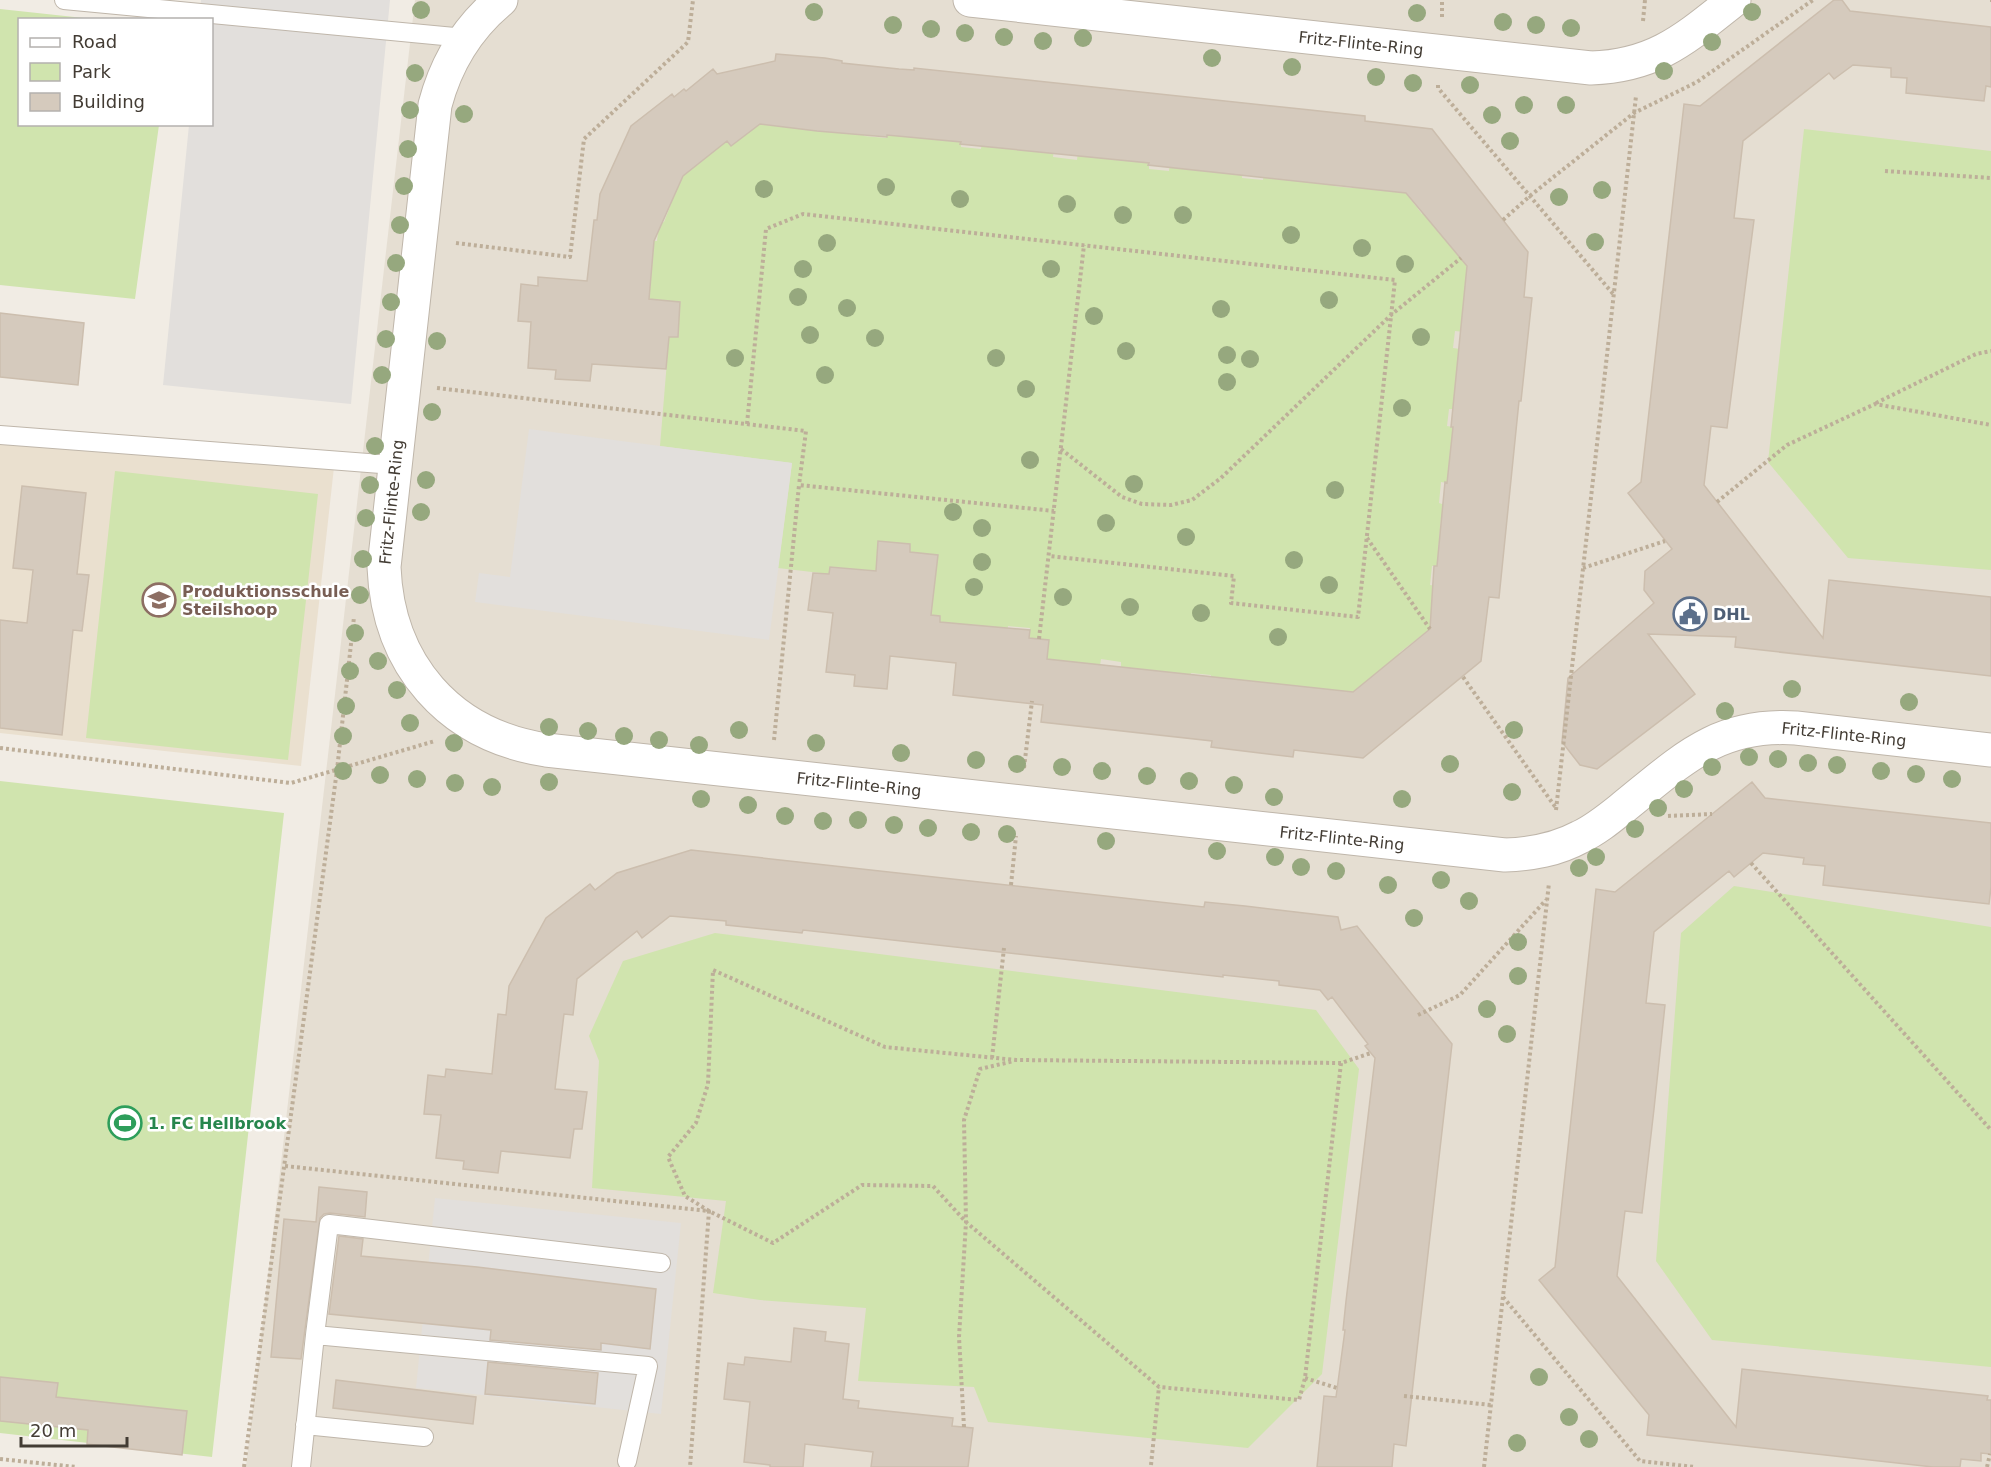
<svg xmlns="http://www.w3.org/2000/svg" width="1991" height="1467" viewBox="0 0 1991 1467" font-family="'DejaVu Sans',sans-serif">
<rect width="100%" height="100%" fill="#f1ece4"/>
<!-- residential -->
<path fill="#e5ded2" d="M415,0H1991V1467H246Z"/>
<!-- education -->
<path fill="#eae0cf" d="M0,431L334,467L301,766L0,733Z"/>
<!-- green -->
<path fill="#d0e4ae" d="M0,9L93,19L20,20V124L159,125L135,299L0,285Z
M777,115L865,129L864,136L886,138L888,131C917,140 931,138 962,134L961,147L981,149L982,141C1008,150 1026,150 1054,149L1053,157L1077,160L1078,151C1103,161 1122,159 1149,158V169L1169,171L1170,160L1243,168L1242,178L1263,180L1264,171L1335,176L1334,186L1352,188L1353,179L1401,187L1422,214L1427,210L1467,267L1464,332L1455,331L1453,348L1460,349L1454,409H1449L1447,426L1453,427L1447,483L1441,482L1439,503L1445,505L1444,516L1441,517L1437,566H1432L1430,585L1438,586L1432,596L1430,629L1399,653L1402,657L1348,696L1210,685L1211,675L1191,673L1189,683L1160,671L1121,667V662L1101,659L1099,673L1047,659L1049,641L1029,638L1030,628L1008,626L1006,638L979,625L960,624V630L939,628L940,616L912,613L910,544L878,541L876,571L831,567L829,574L778,568L792,463L660,446L669,337H678L680,302L649,299L645,240L657,241L659,223L664,222L671,204L662,199L675,171L684,175L725,139L731,146L746,134L743,124Z
M1804,129L1991,151V570L1848,558L1768,462Z
M115,471L318,494L288,760L86,738Z
M0,781L284,813L212,1457L0,1433Z
M1734,886L1991,927V1367L1712,1340L1656,1261L1681,933Z
M715,933L1316,1010L1359,1069L1322,1374L1248,1448L988,1422L974,1387L858,1381L866,1308L760,1300L713,1293L726,1201L592,1188L599,1061L589,1036L623,961Z"/>
<!-- parking -->
<path fill="#e2dfdc" d="M201,0H390L351,404L163,385L189,125L212,124V20L199,19Z
M529,429L792,463L769,640L475,602L479,573L510,577Z
M435,1198L681,1223L661,1414L416,1388Z"/>
<!-- building -->
<path fill="#d5cabd" stroke="#ccbeae" stroke-width="1.5" d="M1834,0H1842L1850,11L1991,27V87L1986,86L1984,101L1906,93L1907,78L1891,77V68L1853,65L1834,79L1829,73L1743,141L1734,218L1754,220L1727,428L1711,426L1704,485L1823,638L1829,580L1991,597V676L1735,647L1736,637L1648,634L1695,694L1597,769L1580,765L1562,742L1568,678L1654,603L1644,590L1645,571L1672,549L1628,493L1641,482L1684,104L1700,106Z
M776,54L825,58L842,61V63L899,69L914,70V68L1301,109L1365,116V121L1432,129L1528,252L1524,297L1532,298L1521,401H1519L1499,598L1489,597L1481,661L1363,758L1294,750L1293,757L1211,747L1212,741L1041,722L1043,705L953,695L956,663L890,656L887,689L854,686L855,675L826,672L833,613L808,610L813,573L829,574L830,567L876,571L878,541L910,544V552L938,555L931,615L940,616V622L1030,630L1029,638L1049,640L1047,659L1353,692L1430,629L1434,566H1437L1445,482L1447,483L1453,427H1451L1467,266L1406,193L1148,165L1149,163L960,144L961,142L887,135V137L817,131L760,124L731,146L727,141L683,176L654,241L649,299L680,302L678,337H669L666,369L592,364L590,381L555,379L556,370L528,368L531,322L518,321L521,284L538,286V277L587,281L594,220H597L600,194L631,126L672,94L674,97L684,89L686,91L713,69L717,74L775,61Z
M0,313L84,323L78,385L0,377Z
M22,486L86,493L77,574L89,575L82,631L73,630L62,735L0,728V620L27,623L33,570L13,568Z
M1752,782L1765,798L1991,823V887L1989,904L1823,885L1825,866L1803,864L1804,858L1763,853L1734,877L1729,871L1654,932L1646,1003L1665,1005L1654,1109L1642,1213L1625,1211L1617,1276L1736,1427L1742,1369L1988,1396L1987,1400H1991V1454L1981,1453V1461L1961,1459L1960,1467H1933L1647,1435L1649,1415L1539,1280L1555,1267L1596,889L1615,892Z
M691,850L1204,907L1205,902L1245,906L1338,917L1341,930L1357,926L1452,1044L1406,1446L1394,1444L1392,1467H1317L1324,1396L1336,1397L1345,1330H1343L1346,1301L1375,1058L1365,1046L1368,1044L1332,997L1328,1000L1320,990L1279,985V981L1223,975V977L803,930L802,933L726,925V921L670,916L642,938L637,931L577,979L573,1015L564,1014L555,1089L587,1092L582,1129H574L570,1158L501,1151L498,1173L463,1169L464,1161L436,1158L441,1115L424,1114L428,1075L445,1077L446,1069L492,1074L498,1014L506,1015L509,986L546,918L590,884L595,890L617,873Z
M319,1187L367,1192L365,1217L330,1213L324,1214L320,1218L301,1359L271,1357L284,1219L316,1222Z
M339,1236L363,1239L361,1256L477,1267L656,1289L650,1349L601,1343V1350L490,1340L491,1330L329,1314Z
M794,1328L826,1332L825,1341L849,1344L843,1399L859,1401L858,1408L953,1418L952,1426L973,1428L968,1467H871L873,1452L805,1444L803,1467H770V1465L744,1462L750,1402L724,1399L728,1363L744,1365L745,1357L791,1362Z
M488,1362L598,1373L595,1404L485,1394Z
M0,1377L58,1383L56,1397L187,1411L182,1455L87,1444L88,1430L0,1421Z
M336,1380L476,1397L473,1424L333,1408Z"/>
<g fill="none" stroke-linecap="round" stroke-linejoin="round">
<defs>
<path id="lane" d="M64,0L465,38
M0,435L394,465
M315,1335L329,1224L661,1263
M305,1425L424,1437
M301,1467L315,1335L648,1366L627,1461"/>
<path id="street" d="M501,0C467,28 446,63 435,105L384,567C388,665 449,735 546,750L1505,855C1532,854 1556,850 1580,837C1597,829 1611,817 1626,805C1683,759 1718,723 1796,728L1991,750
M970,0L1591,68C1656,66 1686,38 1734,0"/>
</defs>
<!-- lane casing -->
<use href="#lane" stroke="#bfb6aa" stroke-width="20"/>
<!-- street casing -->
<use href="#street" stroke="#bfb6aa" stroke-width="35"/>
<!-- path -->
<path stroke="#bdae99" stroke-width="4" stroke-dasharray="3 3" stroke-linecap="butt" d="M1990,0H1991
M1442,17V0
M1643,21L1645,0
M1438,85V88L1614,295
M1885,171L1991,178
M1503,220L1531,195L1634,113L1697,82L1813,0
M456,243L570,257L584,139L688,42L693,0
M437,388L806,431L799,485
M1876,403L1976,354L1991,351
M747,424L766,229L803,214L1395,280L1358,617L1231,603L1234,576L1049,556
M1061,449L1122,497L1142,504L1171,505L1192,500L1221,478L1391,315L1461,258
M1717,502L1787,445L1875,404L1991,425
M1367,538L1430,629
M1583,568L1665,541
M1039,639L1084,245
M1463,677L1556,808
M774,740L799,485L1054,511
M0,748L291,783L435,741
M1024,768L1032,701
M1556,810L1636,96
M1668,816L1712,814
M1751,863L1991,1130
M1011,885L1016,836
M1418,1015L1460,995L1546,900
M992,1058L1004,948
M1341,1063L1305,1378L1299,1400L1159,1387L966,1222L933,1186L862,1185L773,1243L709,1211L685,1196L668,1157L696,1123L708,1084L713,970L885,1047L1016,1060L1341,1063L1371,1053
M285,1166L709,1211L690,1467
M1503,1297L1640,1461L1695,1467
M1305,1378L1337,1388
M1404,1396L1491,1405
M964,1427L959,1337L966,1222L964,1120L980,1069L1014,1061
M0,1459L76,1467
M1151,1465L1159,1387
M244,1467L337,770L354,617
M1484,1467L1549,883
M1987,1467L1990,1454"/>
<!-- lane -->
<use href="#lane" stroke="#fff" stroke-width="18"/>
<!-- street -->
<use href="#street" stroke="#fff" stroke-width="33"/>
</g>
<!-- trees -->
<g fill="#96a87e">
<circle cx="421" cy="10" r="9"/>
<circle cx="814" cy="12" r="9"/>
<circle cx="1752" cy="12" r="9"/>
<circle cx="1417" cy="13" r="9"/>
<circle cx="1503" cy="22" r="9"/>
<circle cx="893" cy="25" r="9"/>
<circle cx="1536" cy="25" r="9"/>
<circle cx="1571" cy="28" r="9"/>
<circle cx="931" cy="29" r="9"/>
<circle cx="965" cy="33" r="9"/>
<circle cx="1004" cy="37" r="9"/>
<circle cx="1083" cy="38" r="9"/>
<circle cx="1043" cy="41" r="9"/>
<circle cx="1712" cy="42" r="9"/>
<circle cx="1212" cy="58" r="9"/>
<circle cx="1292" cy="67" r="9"/>
<circle cx="1664" cy="71" r="9"/>
<circle cx="415" cy="73" r="9"/>
<circle cx="1376" cy="77" r="9"/>
<circle cx="1413" cy="83" r="9"/>
<circle cx="1470" cy="85" r="9"/>
<circle cx="1524" cy="105" r="9"/>
<circle cx="1566" cy="105" r="9"/>
<circle cx="410" cy="110" r="9"/>
<circle cx="464" cy="114" r="9"/>
<circle cx="1492" cy="115" r="9"/>
<circle cx="1510" cy="141" r="9"/>
<circle cx="408" cy="149" r="9"/>
<circle cx="404" cy="186" r="9"/>
<circle cx="886" cy="187" r="9"/>
<circle cx="764" cy="189" r="9"/>
<circle cx="1602" cy="190" r="9"/>
<circle cx="1559" cy="197" r="9"/>
<circle cx="960" cy="199" r="9"/>
<circle cx="1067" cy="204" r="9"/>
<circle cx="1123" cy="215" r="9"/>
<circle cx="1183" cy="215" r="9"/>
<circle cx="400" cy="225" r="9"/>
<circle cx="1291" cy="235" r="9"/>
<circle cx="1595" cy="242" r="9"/>
<circle cx="827" cy="243" r="9"/>
<circle cx="1362" cy="248" r="9"/>
<circle cx="396" cy="263" r="9"/>
<circle cx="1405" cy="264" r="9"/>
<circle cx="803" cy="269" r="9"/>
<circle cx="1051" cy="269" r="9"/>
<circle cx="798" cy="297" r="9"/>
<circle cx="1329" cy="300" r="9"/>
<circle cx="391" cy="302" r="9"/>
<circle cx="847" cy="308" r="9"/>
<circle cx="1221" cy="309" r="9"/>
<circle cx="1094" cy="316" r="9"/>
<circle cx="810" cy="335" r="9"/>
<circle cx="1421" cy="337" r="9"/>
<circle cx="875" cy="338" r="9"/>
<circle cx="386" cy="339" r="9"/>
<circle cx="437" cy="341" r="9"/>
<circle cx="1126" cy="351" r="9"/>
<circle cx="1227" cy="355" r="9"/>
<circle cx="735" cy="358" r="9"/>
<circle cx="996" cy="358" r="9"/>
<circle cx="1250" cy="359" r="9"/>
<circle cx="382" cy="375" r="9"/>
<circle cx="825" cy="375" r="9"/>
<circle cx="1227" cy="382" r="9"/>
<circle cx="1026" cy="389" r="9"/>
<circle cx="1402" cy="408" r="9"/>
<circle cx="432" cy="412" r="9"/>
<circle cx="375" cy="446" r="9"/>
<circle cx="1030" cy="460" r="9"/>
<circle cx="426" cy="480" r="9"/>
<circle cx="1134" cy="484" r="9"/>
<circle cx="370" cy="485" r="9"/>
<circle cx="1335" cy="490" r="9"/>
<circle cx="421" cy="512" r="9"/>
<circle cx="953" cy="512" r="9"/>
<circle cx="366" cy="518" r="9"/>
<circle cx="1106" cy="523" r="9"/>
<circle cx="982" cy="528" r="9"/>
<circle cx="1186" cy="537" r="9"/>
<circle cx="363" cy="559" r="9"/>
<circle cx="1294" cy="560" r="9"/>
<circle cx="982" cy="562" r="9"/>
<circle cx="1329" cy="585" r="9"/>
<circle cx="974" cy="587" r="9"/>
<circle cx="360" cy="595" r="9"/>
<circle cx="1063" cy="597" r="9"/>
<circle cx="1130" cy="607" r="9"/>
<circle cx="1201" cy="613" r="9"/>
<circle cx="355" cy="633" r="9"/>
<circle cx="1278" cy="637" r="9"/>
<circle cx="378" cy="661" r="9"/>
<circle cx="350" cy="671" r="9"/>
<circle cx="1792" cy="689" r="9"/>
<circle cx="397" cy="690" r="9"/>
<circle cx="1909" cy="702" r="9"/>
<circle cx="346" cy="706" r="9"/>
<circle cx="1725" cy="711" r="9"/>
<circle cx="410" cy="723" r="9"/>
<circle cx="549" cy="727" r="9"/>
<circle cx="739" cy="730" r="9"/>
<circle cx="1514" cy="730" r="9"/>
<circle cx="588" cy="731" r="9"/>
<circle cx="343" cy="736" r="9"/>
<circle cx="624" cy="736" r="9"/>
<circle cx="659" cy="740" r="9"/>
<circle cx="454" cy="743" r="9"/>
<circle cx="816" cy="743" r="9"/>
<circle cx="699" cy="745" r="9"/>
<circle cx="901" cy="753" r="9"/>
<circle cx="1749" cy="757" r="9"/>
<circle cx="1778" cy="759" r="9"/>
<circle cx="976" cy="760" r="9"/>
<circle cx="1808" cy="763" r="9"/>
<circle cx="1017" cy="764" r="9"/>
<circle cx="1450" cy="764" r="9"/>
<circle cx="1837" cy="765" r="9"/>
<circle cx="1062" cy="767" r="9"/>
<circle cx="1712" cy="767" r="9"/>
<circle cx="343" cy="771" r="9"/>
<circle cx="1102" cy="771" r="9"/>
<circle cx="1881" cy="771" r="9"/>
<circle cx="1916" cy="774" r="9"/>
<circle cx="380" cy="775" r="9"/>
<circle cx="1147" cy="776" r="9"/>
<circle cx="417" cy="779" r="9"/>
<circle cx="1952" cy="779" r="9"/>
<circle cx="1189" cy="781" r="9"/>
<circle cx="549" cy="782" r="9"/>
<circle cx="455" cy="783" r="9"/>
<circle cx="1234" cy="785" r="9"/>
<circle cx="492" cy="787" r="9"/>
<circle cx="1684" cy="789" r="9"/>
<circle cx="1512" cy="792" r="9"/>
<circle cx="1274" cy="797" r="9"/>
<circle cx="701" cy="799" r="9"/>
<circle cx="1402" cy="799" r="9"/>
<circle cx="748" cy="805" r="9"/>
<circle cx="1658" cy="808" r="9"/>
<circle cx="785" cy="816" r="9"/>
<circle cx="858" cy="820" r="9"/>
<circle cx="823" cy="821" r="9"/>
<circle cx="894" cy="825" r="9"/>
<circle cx="928" cy="828" r="9"/>
<circle cx="1635" cy="829" r="9"/>
<circle cx="971" cy="832" r="9"/>
<circle cx="1007" cy="834" r="9"/>
<circle cx="1106" cy="841" r="9"/>
<circle cx="1217" cy="851" r="9"/>
<circle cx="1275" cy="857" r="9"/>
<circle cx="1596" cy="857" r="9"/>
<circle cx="1301" cy="867" r="9"/>
<circle cx="1579" cy="868" r="9"/>
<circle cx="1336" cy="871" r="9"/>
<circle cx="1441" cy="880" r="9"/>
<circle cx="1388" cy="885" r="9"/>
<circle cx="1469" cy="901" r="9"/>
<circle cx="1414" cy="918" r="9"/>
<circle cx="1518" cy="942" r="9"/>
<circle cx="1518" cy="976" r="9"/>
<circle cx="1487" cy="1009" r="9"/>
<circle cx="1507" cy="1034" r="9"/>
<circle cx="1539" cy="1377" r="9"/>
<circle cx="1569" cy="1417" r="9"/>
<circle cx="1589" cy="1439" r="9"/>
<circle cx="1517" cy="1443" r="9"/>
</g>
<!-- icons -->
<defs>
<symbol id="school-ring" viewBox="-11 -11 22 22"><circle r="9.5" fill="#fff" stroke="#8d6e63" stroke-width="1.5"/><path d="M0-5L7-2L0 1L-7-2ZM-4 1L0 2.5L4 1V4Q0 6-4 4Z" fill="#8d6e63"/></symbol>
<symbol id="civic-ring" viewBox="-11 -11 22 22"><circle r="9.5" fill="#fff" stroke="#5c6f8a" stroke-width="1.5"/><path d="M-.6-6.5H3V-4.5H.6V-3L4-1V1h2V6H-6V1h2V-1L-.6-3ZM-1.2 2.5V6h2.4V2.5Z" fill="#5c6f8a"/></symbol>
<symbol id="stadium-ring" viewBox="-11 -11 22 22"><circle r="9.5" fill="#fff" stroke="#2e9e5b" stroke-width="1.5"/><path d="M0-5a6.5 5 0 1 0 0 10a6.5 5 0 1 0 0-10ZM-3.5-1.8h7v3.6h-7Z" fill="#2e9e5b"/></symbol>
</defs>
<g fill-rule="evenodd">
<use href="#school-ring" x="140" y="581" width="38" height="38"/>
<use href="#civic-ring" x="1671" y="595" width="38" height="38"/>
<use href="#stadium-ring" x="106" y="1104" width="38" height="38"/>
</g>
<g text-anchor="middle" stroke-width="5" stroke-linejoin="round" paint-order="stroke">
<!-- street labels -->
<g font-size="16" fill="#433c34" stroke="#fff">
<text transform="translate(1361 43) rotate(6)" y="6">Fritz-Flinte-Ring</text>
<text transform="translate(391 502) rotate(-84)" y="6">Fritz-Flinte-Ring</text>
<text transform="translate(1844 734) rotate(6)" y="6">Fritz-Flinte-Ring</text>
<text transform="translate(859 784) rotate(6)" y="6">Fritz-Flinte-Ring</text>
<text transform="translate(1342 838) rotate(6)" y="6">Fritz-Flinte-Ring</text>
</g>
<!-- education labels -->
<g font-size="16" font-weight="bold" fill="#785e54" stroke="#fff" text-anchor="start">
<text x="182" y="597">Produktionsschule<tspan x="182" dy="18">Steilshoop</tspan></text>
</g>
<!-- service labels -->
<g font-size="16" font-weight="bold" fill="#4e5e75" stroke="#fff" text-anchor="start">
<text x="1713" y="620">DHL</text>
</g>
<!-- leisure labels -->
<g font-size="16" font-weight="bold" fill="#27864d" stroke="#fff" text-anchor="start">
<text x="148" y="1129">1. FC Hellbrook</text>
</g>
</g>
<!-- legend -->
<rect x="18" y="18" width="195" height="108" fill="#ffffff" stroke="#b4b1ae" stroke-width="1.5"/>
<rect x="30" y="38" width="30" height="9" fill="#ffffff" stroke="#b4b1ae" stroke-width="1.5"/>
<text x="72" y="48" font-size="18" fill="#433c34">Road</text>
<rect x="30" y="63" width="30" height="18" fill="#d0e4ae" stroke="#b4b1ae" stroke-width="1.5"/>
<text x="72" y="78" font-size="18" fill="#433c34">Park</text>
<rect x="30" y="93" width="30" height="18" fill="#d5cabd" stroke="#b4b1ae" stroke-width="1.5"/>
<text x="72" y="108" font-size="18" fill="#433c34">Building</text>
<!-- scale -->
<path d="M21 1437v9h106v-9" fill="none" stroke="#433c34" stroke-width="3"/>
<text x="30" y="1437" font-size="18" fill="#433c34" stroke="#ffffff" stroke-width="4.5" paint-order="stroke">20 m</text>
</svg>
